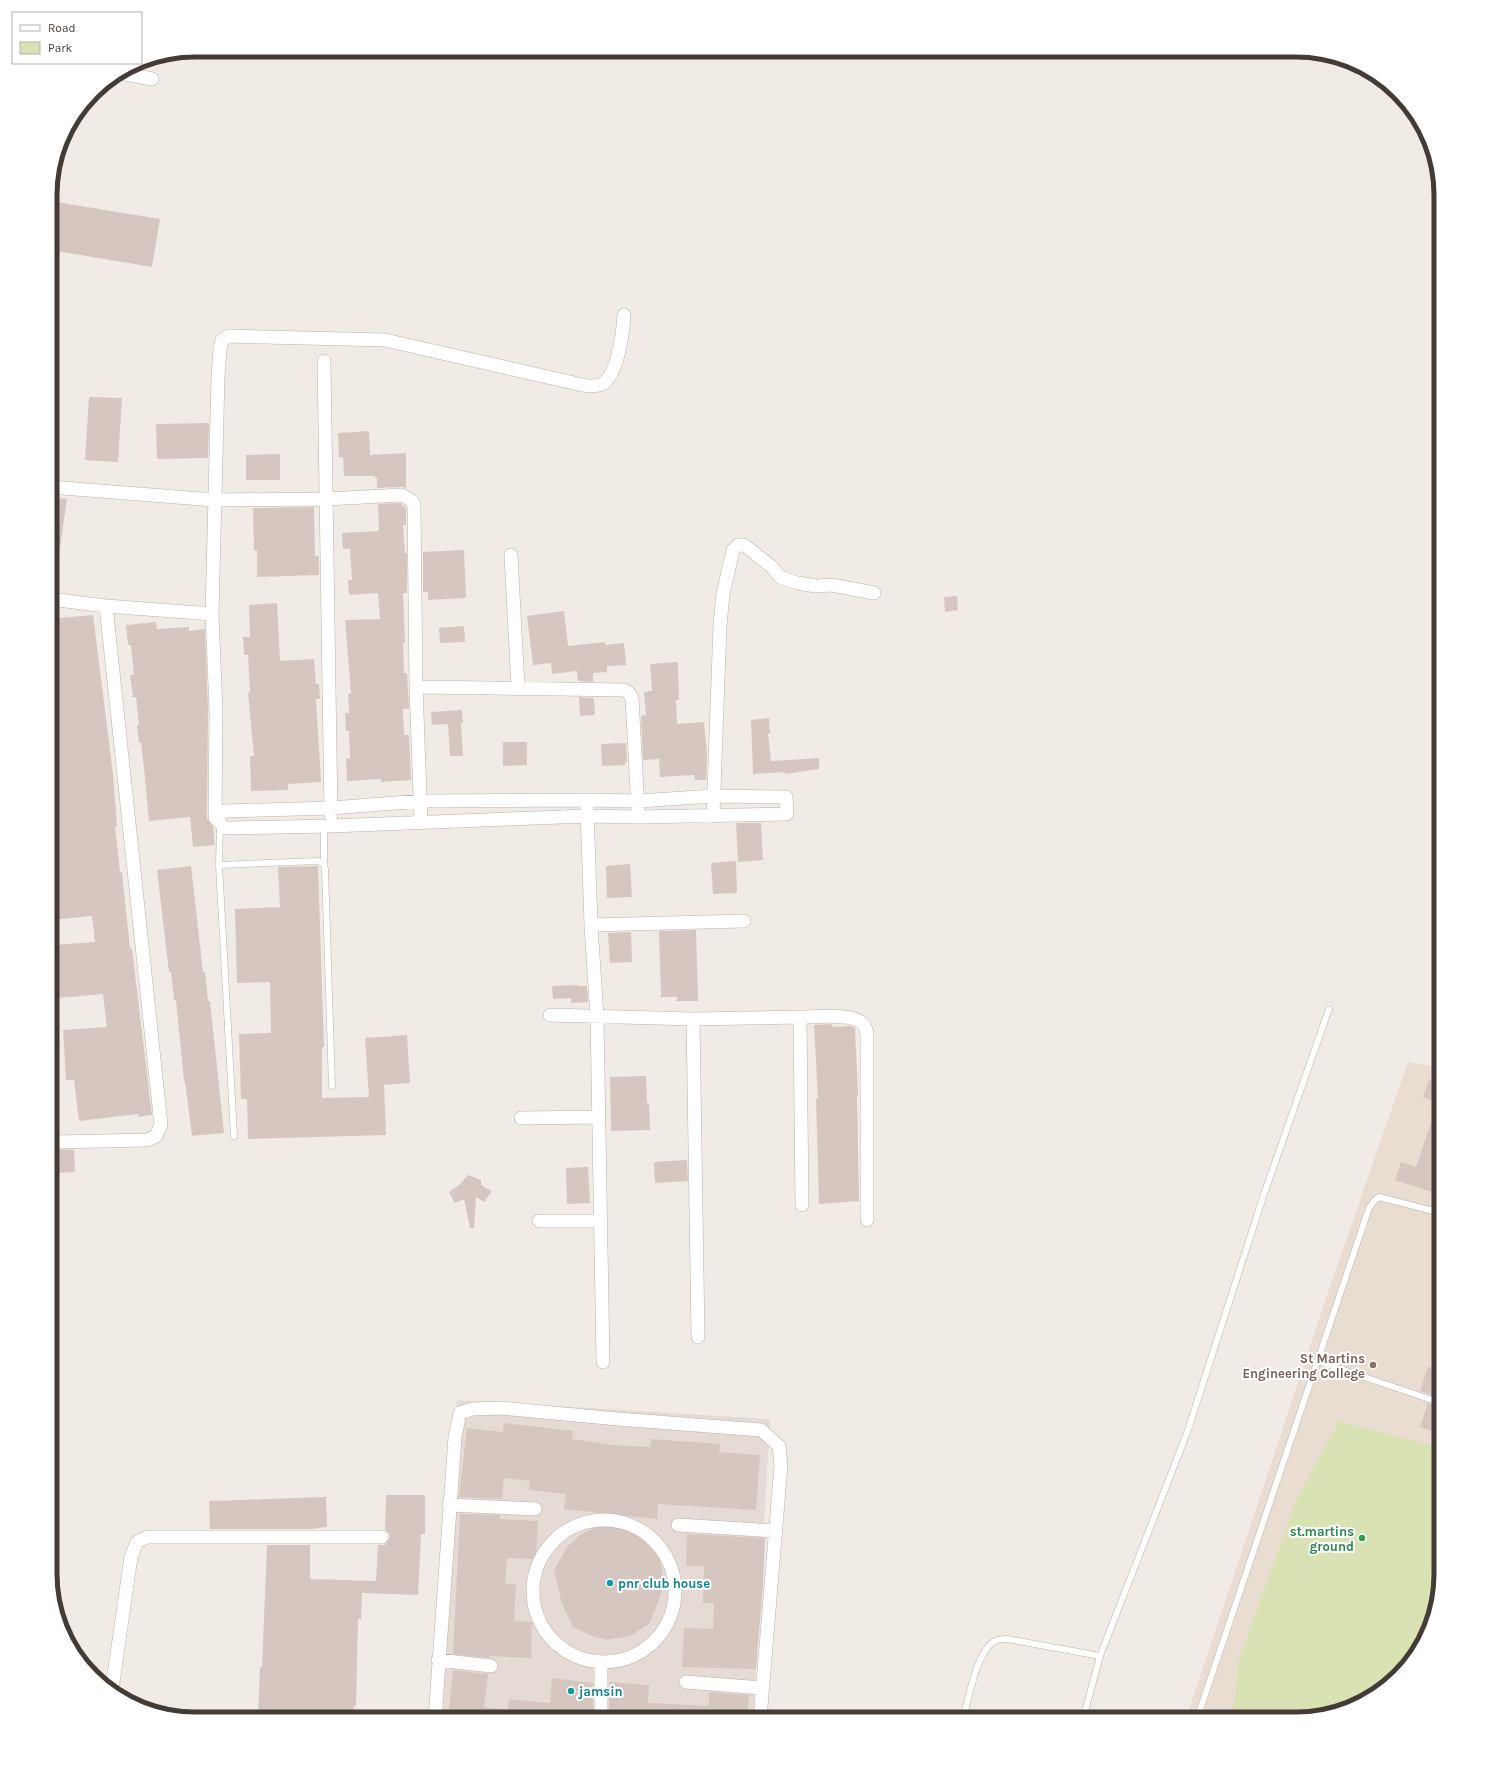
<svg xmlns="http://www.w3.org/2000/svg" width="1491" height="1769" viewBox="0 0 1491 1769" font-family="Karla,sans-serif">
<rect width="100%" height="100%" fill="#f1ebe6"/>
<!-- residential -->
<path fill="#e5dbd4" d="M457,1400L770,1419L753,1719H437Z"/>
<!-- education -->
<path fill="#e9dcd1" d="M1408,1062L1441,1067V1575L1426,1639L1384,1689L1343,1711L1297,1719H1186L1325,1301Z"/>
<!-- green -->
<path fill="#d8e2b2" d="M1339,1421L1441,1448V1575L1426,1639L1384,1689L1343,1711L1297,1719H1232L1240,1657L1296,1501Z"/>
<!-- building -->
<path fill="#d5c7bf" d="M50,201L160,219L152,267L50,250Z
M89,397L122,398L118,462L85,460Z
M209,423L208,458L157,459L156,424Z
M369,431L370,455L406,453V488L402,487L377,488V478H375V476H344L343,457H339L338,433Z
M280,454V480H246V455Z
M50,497L67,499L58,562L50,561Z
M400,503L406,508V525H403L405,553H407V593H403L405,643H403L404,673H407L409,709H403L404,735H409L411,780L381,782V779L347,781L346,759L350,758L349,731H346L345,713H349L348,694L351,693L345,620L380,619L378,593L349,595L348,580H352L350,549H343L342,533L379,531L378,504Z
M314,507L315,556H319V575L257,577V550L254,551L253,508Z
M464,550L466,598L428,600V592H423V552Z
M957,596L958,610L945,612L944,597Z
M277,603L280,661L314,659L316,684H319L320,699H316L321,782L288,784V790L251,791L250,756H254L248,693L250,692L248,655H244L243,637H250L249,605Z
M564,611L568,646L605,642V645L624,643L626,665L607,666V672L593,673V682L578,681L577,671L552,674L551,663L533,665L527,616Z
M93,615L113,774L117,826H115L120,872H122L130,949H132L152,1115L138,1117V1114L79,1121L74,1080H66L63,1030L107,1027L103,994L58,998L55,945L95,942L92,916L53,920L50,896H54L50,859V619Z
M156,622L157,629L189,627V631L205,629L208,710L207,818L213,827L215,845L193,847L190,817L149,821L144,768L141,743H139L137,725H139L136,697H133L130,675H134L131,645H128L126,625Z
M464,626L465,642L440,643L439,628Z
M678,662L679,700H676L677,724L704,722L707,755L706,780H695L694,775L660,777L659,759L643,760L641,716L646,715L644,692L652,691L650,664Z
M579,697L594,698L595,715L580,716Z
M462,710L463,723H461L463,756H450L448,724L432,725L431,712Z
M769,718L770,734H768L771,761L819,758V769L785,774V772L753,774L751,720Z
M503,742H527V765L503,766Z
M626,743L627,762H625V765L602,766L601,744Z
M736,823H761L763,860L738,862Z
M736,861L737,893L713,894L711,863Z
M630,864L632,897L607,898L606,866Z
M191,866L203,972H205L208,1001H210L224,1133L192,1136L185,1081H184L176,1000H174L171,972H169L157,870Z
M318,866L324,1047H322V1098L369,1097L365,1038L407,1035L410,1083L384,1085L386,1135L248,1139L247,1099H241L239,1034L271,1033L270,982L237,983L235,909L280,907L278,867Z
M696,930L698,1001H677V997H661L659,931Z
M631,932L632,962L610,963L608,933Z
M578,985V986H587L588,1002L571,1003V998L553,999L552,986Z
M832,1024V1027L850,1026L855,1028L858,1096H857L859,1201L819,1204L816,1099H818L814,1025Z
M646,1076L647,1103H649L650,1130L611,1131L610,1077Z
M1429,1080L1441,1084V1195L1395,1180L1401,1162L1416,1167L1438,1102L1423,1097Z
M53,1149L74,1150L75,1172L54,1173Z
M687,1160L688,1181L655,1183L654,1162Z
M588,1167L590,1203L567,1204L566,1168Z
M468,1175L481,1180V1185L492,1191L484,1202L476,1197L474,1228H470L464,1199L455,1203L449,1192L459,1185Z
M1428,1367L1441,1369V1398L1420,1391Z
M1428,1403L1441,1407V1434L1420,1427Z
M504,1423L573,1431L572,1439L612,1445L650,1447L651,1439L720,1444L719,1452L760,1455L756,1510L658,1504L657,1519L564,1509L566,1494L529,1490L530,1481L504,1478L502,1499L459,1497L467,1428L503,1432Z
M386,1495H425V1534H421L418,1595L362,1593L361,1619H358L356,1706H354V1719H258L260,1667H262L267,1545H310V1579L376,1581L378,1545H385L390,1537L389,1533L385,1530Z
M326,1497L327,1527L310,1529H210L209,1501Z
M460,1514L500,1515V1519L538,1521L536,1559L507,1558L505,1584H516L514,1621L532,1622L531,1658L489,1656V1658L453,1654Z
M613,1520L646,1540L660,1560L663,1575L662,1591L650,1623L630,1636L607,1640L591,1636L573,1627L562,1604L554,1570L568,1546L581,1534Z
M687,1534L765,1538L763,1585L756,1669L682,1667L684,1628L713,1629L714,1603H703L704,1566H686Z
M453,1670L488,1674L484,1707L508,1710L509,1699L550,1703L552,1678L593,1683V1719H448Z
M609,1682L649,1685L648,1703L709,1706V1692L749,1695L747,1719H609Z"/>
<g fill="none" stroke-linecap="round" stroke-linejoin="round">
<defs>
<path id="service" d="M220,825L219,865L234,1136
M324,864V826
M219,865L317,861C322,862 324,863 325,869L332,1086
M1317,1361L1441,1403
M963,1719C968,1700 977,1650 995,1641C998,1639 1004,1639 1007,1639L1100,1656
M1083,1719L1100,1656L1187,1433L1264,1194L1329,1009
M1197,1719L1369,1208L1374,1201L1379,1197L1441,1213"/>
<path id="minor" d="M120,73L152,79
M324,361L331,816
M50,487L214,500L326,499L402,495L412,501L414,506L416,687L421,822
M511,555L518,688
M50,599L106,606L212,614
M416,687L624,690L629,693L632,698L638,809
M587,808L591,925L597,1017L603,1362
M713,816L720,625L723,594L733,550L738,545H744L772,567L780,577L797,583L816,586L832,585L874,593
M215,818L225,811L331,808L421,801L586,800L638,801L714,796L786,797L787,814L639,817L588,816L331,826L225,828L215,818L216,710L212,614L218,377L220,349L222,340L229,336L385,340L587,386C591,386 598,386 602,384C618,375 623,331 624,315
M591,925L744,921
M550,1015L693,1019L800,1017
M693,1019L698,1337
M521,1118L599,1117
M50,1139L56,1142L147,1140L156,1136L161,1125L106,606
M802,1205L800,1017C815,1017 849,1013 861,1022C865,1025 866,1028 867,1033V1220
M539,1221H601
M449,1505L535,1509
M533 1591a71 71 0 1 1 142 0a71 71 0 1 1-142 0Z
M678,1525L775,1531
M438,1660L491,1666
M686,1682L762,1688
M112,1689L131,1557L137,1542L147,1537H382
M435,1719L455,1437L460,1413L472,1409L501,1408L618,1419L761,1430L779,1446L781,1465L760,1719
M601,1719V1663"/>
</defs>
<!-- service casing -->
<use href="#service" stroke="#bcb1a9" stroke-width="7"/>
<!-- minor casing -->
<use href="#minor" stroke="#bcb1a9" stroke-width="14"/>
<!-- service -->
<use href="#service" stroke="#fff" stroke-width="6"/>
<!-- minor -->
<use href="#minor" stroke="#fff" stroke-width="13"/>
</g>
<!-- markers -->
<circle fill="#8d6e63" stroke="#fff" stroke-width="1.5" cx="1373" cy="1365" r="4"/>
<circle fill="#2e9e5b" stroke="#fff" stroke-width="1.5" cx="1362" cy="1538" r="4"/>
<g fill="#0f9aa8" stroke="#fff" stroke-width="1.5">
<circle cx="610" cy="1583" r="4"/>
<circle cx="571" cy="1691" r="4"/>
</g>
<g text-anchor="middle" stroke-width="4" stroke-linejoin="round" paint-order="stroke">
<!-- education labels -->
<g font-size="13" font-weight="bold" fill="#785e54" stroke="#fff" text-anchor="end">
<text x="1365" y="1363">St Martins<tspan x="1365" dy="15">Engineering College</tspan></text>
</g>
<!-- leisure labels -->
<g font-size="13" font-weight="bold" fill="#27864d" stroke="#fff" text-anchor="end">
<text x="1354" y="1536">st.martins<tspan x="1354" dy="15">ground</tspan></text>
</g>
<!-- culture labels -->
<g font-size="13" font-weight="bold" fill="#0d838f" stroke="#fff" text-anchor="start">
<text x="618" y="1588">pnr club house</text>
<text x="579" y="1696">jamsin</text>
</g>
</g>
<!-- crop -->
<path d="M0 0H1491V1769H0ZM195 57H1296A138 138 0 0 1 1434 195V1574A138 138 0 0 1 1296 1712H195A138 138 0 0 1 57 1574V195A138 138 0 0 1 195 57Z" fill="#fff" fill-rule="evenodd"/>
<path fill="none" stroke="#433b36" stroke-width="5" d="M195 57H1296A138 138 0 0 1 1434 195V1574A138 138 0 0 1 1296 1712H195A138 138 0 0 1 57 1574V195A138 138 0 0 1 195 57Z"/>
<!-- legend -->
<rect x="12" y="12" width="130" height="52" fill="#ffffff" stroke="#b4b1af"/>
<rect x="20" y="25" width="20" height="6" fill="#ffffff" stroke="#b4b1af"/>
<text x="48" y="32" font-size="12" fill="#433b36">Road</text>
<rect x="20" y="42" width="20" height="12" fill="#d8e2b2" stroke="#b4b1af"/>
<text x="48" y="52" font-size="12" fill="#433b36">Park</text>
</svg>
